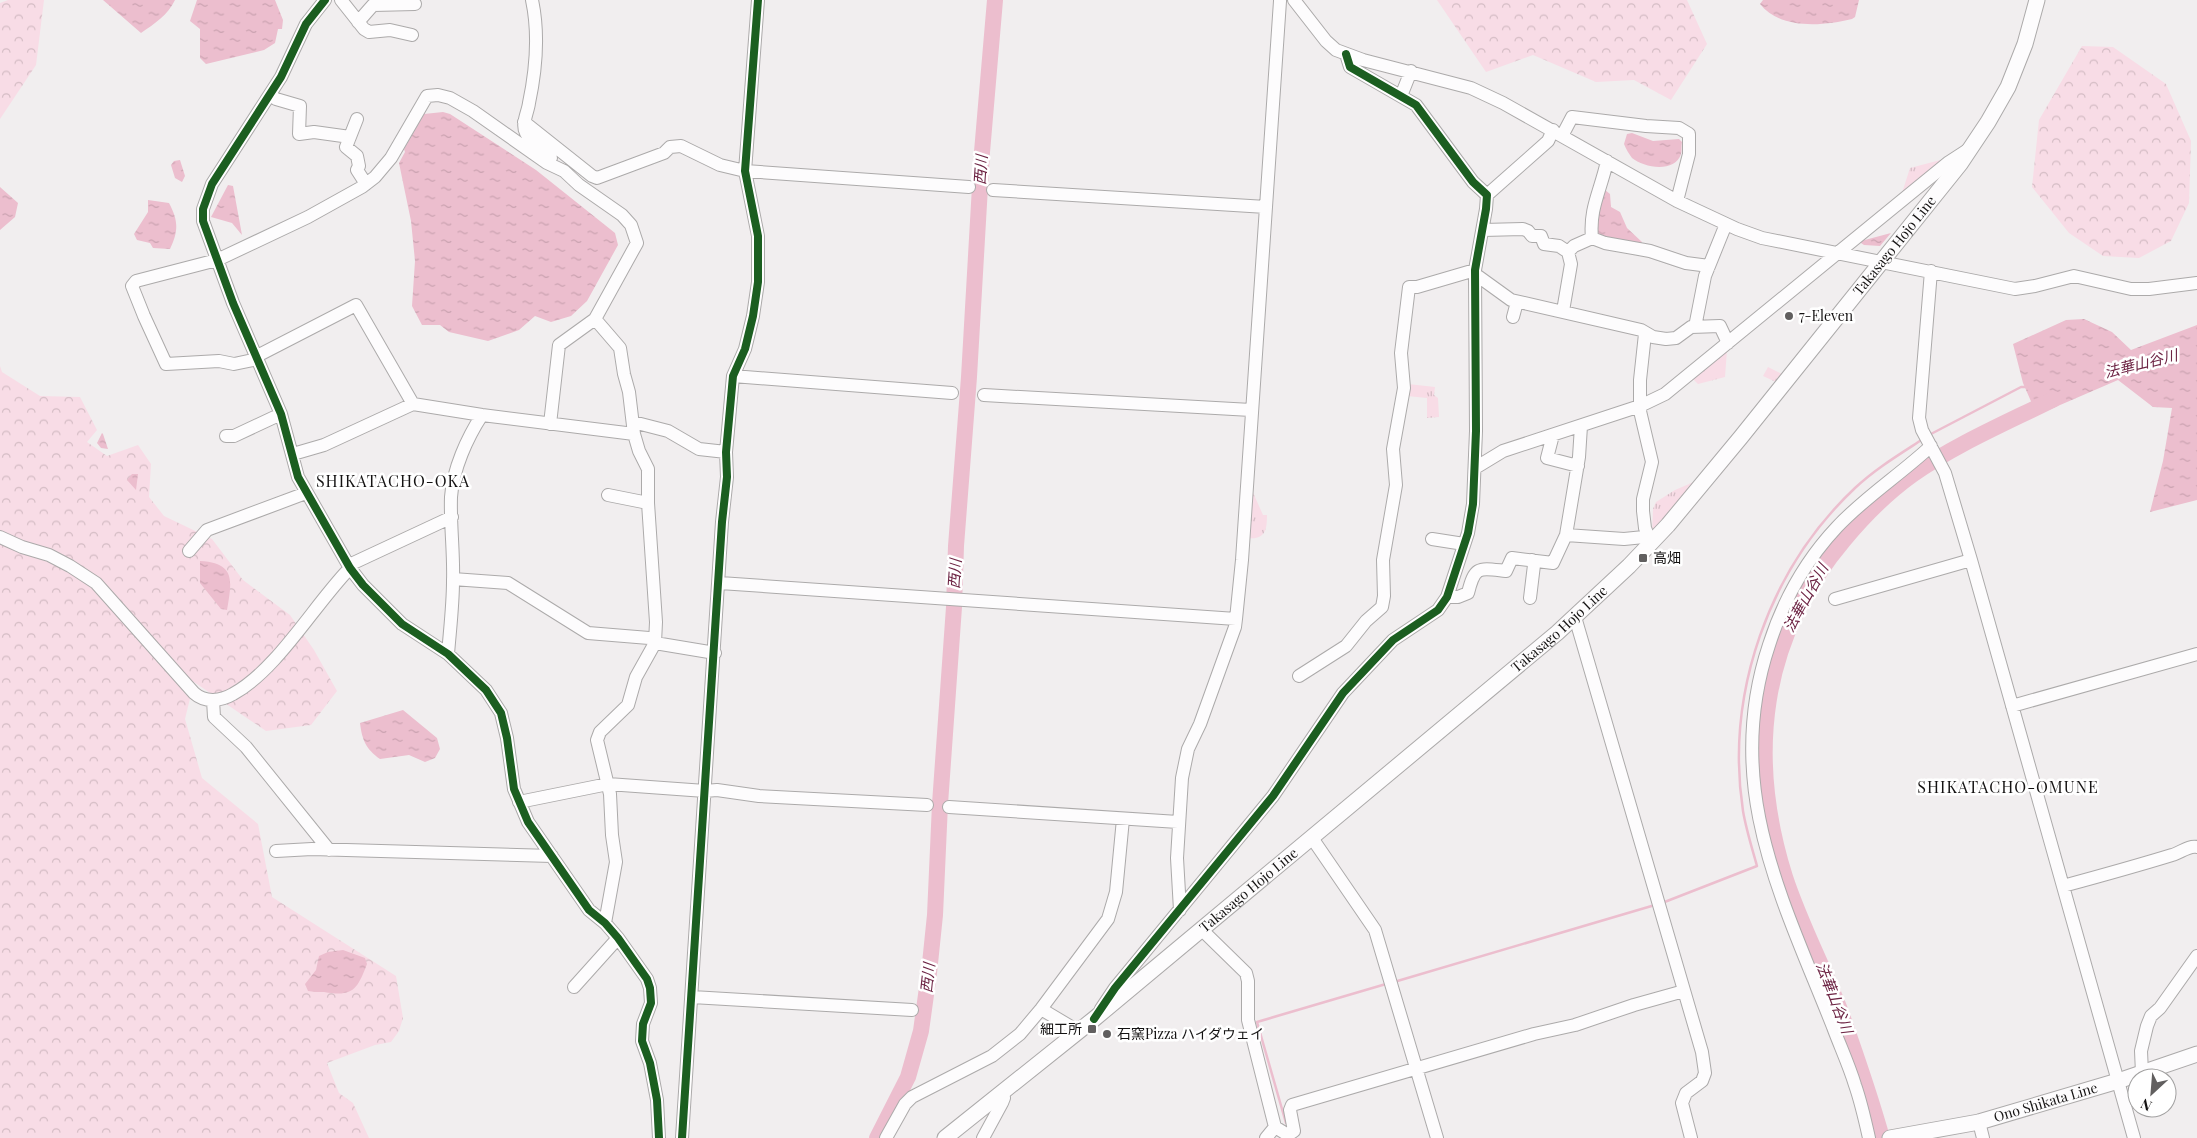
<svg xmlns="http://www.w3.org/2000/svg" width="2197" height="1138" viewBox="0 0 2197 1138" font-family="'Playfair Display','Noto Sans JP',serif">
<defs>
<pattern id="grass-tufts" width="24" height="20" patternUnits="userSpaceOnUse" patternTransform="scale(1.25)"><rect width="24" height="20" fill="#f8dce6"/><path d="M3 7l-1-3M5 7V3M7 7l1-3M15 17l-1-3M17 17v-4M19 17l1-3" fill="none" stroke="#d4bcc4"/></pattern>
<pattern id="forest-crowns" width="20" height="18" patternUnits="userSpaceOnUse" patternTransform="scale(1.25)"><rect width="20" height="18" fill="#f8dce6"/><path d="M2 6a3 3 0 1 1 6 0M12 15a3 3 0 1 1 6 0" fill="none" stroke="#d4bcc4"/></pattern>
<pattern id="water-ripples" width="26" height="14" patternUnits="userSpaceOnUse" patternTransform="scale(1.25)"><rect width="26" height="14" fill="#ecbece"/><path d="M2 4q2-2 4 0t4 0M15 11q2-2 4 0t4 0" fill="none" stroke="#caa2b0"/></pattern>
</defs>
<rect width="100%" height="100%" fill="#f1eeef"/>
<!-- grass -->
<path fill="url(#grass-tufts)" d="M1948,158L1901,196L1910,168Z
M1727,350L1725,377L1698,384L1693,379Z
M1768,367L1782,374L1776,382L1763,376Z
M1408,384L1435,387L1434,395L1438,398L1439,417L1427,418V398L1407,396Z
M1696,481L1652,535L1653,509L1656,502L1675,490Z
M1251,488L1263,515H1267C1267,530 1265,540 1248,538Z"/>
<!-- forest -->
<path fill="url(#forest-crowns)" d="M8,0H44L36,65L0,119V3Z
M1437,0H1687L1707,44L1671,100L1634,80L1596,82L1533,55L1486,72Z
M2082,46L2113,47L2166,84L2191,141L2189,203L2171,241L2139,258L2103,256L2069,233L2032,187L2039,120Z
M0,366L2,372L40,396L80,397L97,430L87,442L107,456L138,445L151,464L149,497L164,516L212,539L243,580L290,615L314,650L337,691L311,725L266,731L194,682L185,719L202,778L258,824L272,897L396,976L403,1018L399,1031L391,1042L375,1045L327,1063L339,1093L353,1103L369,1138H0Z"/>
<!-- water -->
<path fill="url(#water-ripples)" d="M103,0H175C168,15 154,24 141,33Z
M197,0H275L283,20L282,29H278L275,43L264,50L206,64L200,58V29L190,21Z
M1763,0H1859L1855,17L1852,19C1823,26 1781,30 1760,4Z
M443,112L450,114L536,170L615,233L618,245L587,301L571,316L551,322L535,316L519,330L488,341L449,332L440,325H422L412,306L415,261L411,221L399,163L405,152L404,149L424,114Z
M1632,133L1653,141L1679,139L1682,142C1681,146 1682,151 1681,154C1675,173 1644,168 1632,158C1629,154 1626,149 1624,144L1627,134Z
M180,160L185,176L182,182L175,178L171,165L174,161Z
M228,185L233,186L242,235L232,223L211,217Z
M0,187L18,203L15,217L0,230Z
M1605,190L1610,194L1611,207L1620,212L1627,228L1642,242L1641,245L1598,238L1595,208Z
M148,200L169,203C178,220 179,230 170,249L153,248L150,243L137,240L134,234L148,212Z
M1891,233L1880,246L1864,245L1861,243V241Z
M2084,319L2112,332L2131,350L2197,325V500L2150,512L2163,461L2172,408L2153,407L2118,380L2037,415L2023,383L2013,344L2066,320Z
M102,433L103,434L108,449L101,448L97,443Z
M132,474H138L136,490L127,480Z
M200,561C236,563 232,581 227,610L221,609L200,583Z
M403,710L437,738L440,749L435,758L425,762L409,755L380,759C366,749 362,740 360,723Z
M343,950L365,958L367,964C357,990 353,997 324,992C319,992 313,992 308,991L305,984L316,970L319,956L328,952Z"/>
<g fill="none" stroke-linecap="round" stroke-linejoin="round">
<!-- stream -->
<path stroke="#ecbece" stroke-width="2.5" d="M1929,435L2021,387H2027
M1662,903L1757,866C1752,848 1746,829 1743,811C1725,693 1769,569 1855,488C1875,469 1900,454 1923,439
M1394,982L1655,905
M1286,1123L1257,1022L1386,984"/>
<!-- river -->
<path stroke="#ecbece" stroke-width="16" d="M877,1138L908,1077L921,1031L929,973L935,915L940,804L954,607L956,546L969,377L982,152L995,0
M1882,1138C1870,1095 1855,1052 1840,1010C1823,966 1800,923 1785,877C1747,756 1760,639 1844,540C1864,516 1887,493 1912,475C1954,445 2008,422 2054,399"/>
<defs>
<path id="minor" d="M325,0L306,24L281,77L212,184L203,209V221L233,303L281,414L298,477L350,568L363,585L402,624L448,654L486,690L501,713L507,738L514,789L528,822L589,910L605,923L618,938L647,979L650,988L651,1003L643,1024L642,1041L650,1063L657,1100L659,1138
M341,0L364,29L369,32L390,30L412,35
M532,0C539,33 536,70 529,103C528,112 521,124 526,133C531,142 544,151 551,158
M1294,0L1326,41L1336,50L1363,60L1471,88L1503,103L1677,201L1737,229L1762,238L2015,289L2035,286L2074,276L2131,289H2149L2197,283
M358,22L373,5L415,4
M270,95L276,99L300,106L299,134L314,132L350,137
M1401,96L1411,71
M357,119L346,147L357,156L359,166L357,170L366,184
M524,122L592,176L597,178L664,153L670,147L681,146L720,165L745,171L969,187
M1562,136L1572,117L1646,126L1679,128L1689,134V154L1677,201
M1607,161C1601,190 1589,208 1592,238L1605,243L1650,251L1686,263L1709,266
M993,190L1266,207
M1487,195L1548,141L1553,130
M1483,230L1523,229L1528,231L1532,236H1541L1544,244L1559,246L1568,252L1571,264L1563,311
M1568,252L1574,246L1592,238
M1931,271L1919,418L1922,430L1945,473L1971,560L2134,1138
M1475,274L1511,300L1641,330L1653,337L1666,339L1676,338L1691,327L1720,326L1728,343
M1513,317L1517,302
M595,319L620,348L624,374L629,392L634,434L639,451L648,469V503L656,622L655,643L636,677L628,705L600,732L597,740L610,794L612,835L616,862L605,923
M1695,327L1705,276L1726,224
M1645,334L1640,380V411L1652,462L1643,499V511L1645,528L1651,543
M257,356L356,305L413,404
M258,359L234,364L219,361L166,364L144,316L132,286L136,281L217,260L308,217L362,187L375,177L391,158L427,96L438,95L450,98L473,111L547,163L564,171L579,185L622,215L631,225L637,243L595,319L559,345L550,424
M733,376L952,393
M984,395L1251,410
M633,422L668,431L699,449L726,452
M1581,426L1579,457L1566,535L1624,539L1644,537L1651,543
M1553,435L1547,458L1578,466
M226,436H234L281,414
M293,454L324,445L413,404L482,415L634,434
M1475,468L1503,451L1640,406L1665,394L1949,162L1969,149
M608,495L648,503
M0,537L22,547L49,555L70,566L96,583L194,693C205,703 221,701 233,694C277,670 314,605 350,568
M1432,539L1464,544
M189,551L207,530L306,493
M349,565L452,517
M453,579L508,583L588,633L649,638L655,643L715,653
M720,583L1236,619
M1447,597H1458L1468,593C1475,565 1479,568 1506,571L1512,558L1553,563L1566,535
M1530,598L1534,565L1532,560
M1835,599L1971,560
M1575,617L1702,1052L1705,1073L1702,1081L1686,1093L1682,1103L1691,1138
M448,654C450,629 453,605 453,581C454,553 450,525 451,497C453,469 467,438 482,415
M1299,676L1346,646L1366,621L1382,607L1384,596L1383,560L1396,485L1393,449L1404,388L1401,353L1409,287H1417L1475,270
M213,700L214,717L246,747L329,850
M2012,706L2197,654
M519,802L608,784L705,791L717,790L759,796L927,805
M949,807L1178,822
M1312,838L1375,930L1437,1138
M276,851L312,849L552,856
M2063,886C2100,876 2136,866 2172,855C2180,853 2189,845 2197,847
M1180,910L1177,858L1182,778L1188,749L1200,724L1235,627L1236,619L1242,560L1280,1
M1202,930L1246,973L1248,981V1020L1275,1127L1288,1135L1294,1131L1290,1110L1292,1105L1534,1034L1575,1025L1634,1005L1684,991
M574,987L618,938
M692,997L912,1010
M1041,1009L1078,1031
M1101,1009L1115,988L1273,796L1343,693L1393,640L1438,610L1447,597L1468,533L1473,504L1476,431L1475,270L1486,209L1487,195L1473,182L1416,105L1350,67L1346,54
M2142,1073L2141,1051L2147,1026L2151,1016L2160,1008L2197,956
M1979,1122L1983,1138
M682,1138L722,522L727,477L726,452L733,376L745,349L753,316L758,282V236L745,171L758,0
M886,1138L905,1104L912,1097L992,1056L1020,1034L1041,1009L1108,919L1116,892L1123,819
M983,1138L1002,1103L1004,1098L1001,1092
M1266,1138L1275,1127
M1869,1138C1865,1120 1861,1102 1855,1085C1849,1065 1840,1046 1833,1027C1782,898 1722,786 1769,645C1783,601 1805,561 1837,527C1865,497 1901,474 1931,446"/>
<g id="major">
<path id="s1" d="M945,1138L1094,1019L1557,633L1629,566L1668,525L1741,437L1960,164L1988,122L2008,87L2025,44L2037,0"/>
<path id="s2" d="M1890,1138L1979,1122L2118,1081L2197,1054"/>
</g>
</defs>
<!-- minor casing -->
<use href="#minor" stroke="#acaaaa" stroke-width="14"/>
<!-- major casing -->
<use href="#major" stroke="#acaaaa" stroke-width="17"/>
<!-- minor -->
<use href="#minor" stroke="#fdfcfd" stroke-width="12"/>
<!-- major -->
<use href="#major" stroke="#fdfcfd" stroke-width="15"/>
<defs>
<path id="cycleway" d="M325,0L306,24L281,77L212,184L203,209V221L233,303L281,414L298,477L350,568L363,585L402,624L448,654L486,690L501,713L507,738L514,789L528,822L589,910L605,923L618,938L647,979L650,988L651,1003L643,1024L642,1041L650,1063L657,1100L659,1138
M1094,1019L1115,988L1273,796L1343,693L1393,640L1438,610L1447,597L1468,533L1473,504L1476,431L1475,270L1486,209L1487,195L1473,182L1416,105L1350,67L1346,54
M682,1138L722,522L727,477L726,452L733,376L745,349L753,316L758,282V236L745,171L758,0"/>
</defs>
<!-- cycleway casing -->
<use href="#cycleway" stroke="#fff" stroke-width="11"/>
<!-- cycleway -->
<use href="#cycleway" stroke="#1b5e20" stroke-width="8"/>
</g>
<!-- markers -->
<g fill="#615f5f" stroke="#fff" stroke-width="2">
<circle cx="1789" cy="316" r="5"/>
<rect x="1638" y="553" width="10" height="10" rx="2.5"/>
<rect x="1087" y="1024" width="10" height="10" rx="2.5"/>
<circle cx="1107" cy="1034" r="5"/>
</g>
<g text-anchor="middle" stroke-width="5" stroke-linejoin="round" paint-order="stroke">
<!-- street labels -->
<g font-size="14" fill="#141212" stroke="#fff">
<text dy="5" stroke="none"><textPath href="#s1" startOffset="1308">Takasago Hojo Line</textPath></text>
<text dy="5" stroke="none"><textPath href="#s1" startOffset="798">Takasago Hojo Line</textPath></text>
<text dy="5" stroke="none"><textPath href="#s1" startOffset="392">Takasago Hojo Line</textPath></text>
<text dy="5" stroke="none"><textPath href="#s2" startOffset="160">Ono Shikata Line</textPath></text>
</g>
<!-- poi labels -->
<g font-size="14" fill="#141212" stroke="#fff" text-anchor="start">
<text x="1799" y="321">7-Eleven</text>
<text x="1653" y="563">高畑</text>
<text x="1082" y="1034" text-anchor="end">細工所</text>
<text x="1117" y="1039">石窯Pizza ハイダウェイ</text>
</g>
<!-- water labels -->
<g font-size="15" font-style="italic" fill="#6d2444" stroke="#fff">
<text transform="translate(981 170) rotate(-86)" y="5">西川</text>
<text transform="translate(2141 364) rotate(-14)" y="5">法華山谷川</text>
<text transform="translate(955 574) rotate(-86)" y="5">西川</text>
<text transform="translate(1806 598) rotate(-61)" y="5">法華山谷川</text>
<text transform="translate(928 978) rotate(-84)" y="5">西川</text>
<text transform="translate(1834 998) rotate(69)" y="5">法華山谷川</text>
</g>
<!-- quarter labels -->
<g font-size="16" letter-spacing="1" fill="#141212" stroke="#fff">
<text x="393" y="487">SHIKATACHO-OKA</text>
<text x="2008" y="793">SHIKATACHO-OMUNE</text>
</g>
</g>
<!-- north arrow -->
<g transform="translate(2152 1093) rotate(206)"><circle r="24" fill="#ffffff" stroke="#a1a0a0"/>
<path d="M0-4L9 19L0 12L-9 19Z" fill="#615f5f"/>
<text y="-8" font-size="14" font-weight="bold" text-anchor="middle" fill="#141212">N</text>
</g>
</svg>
